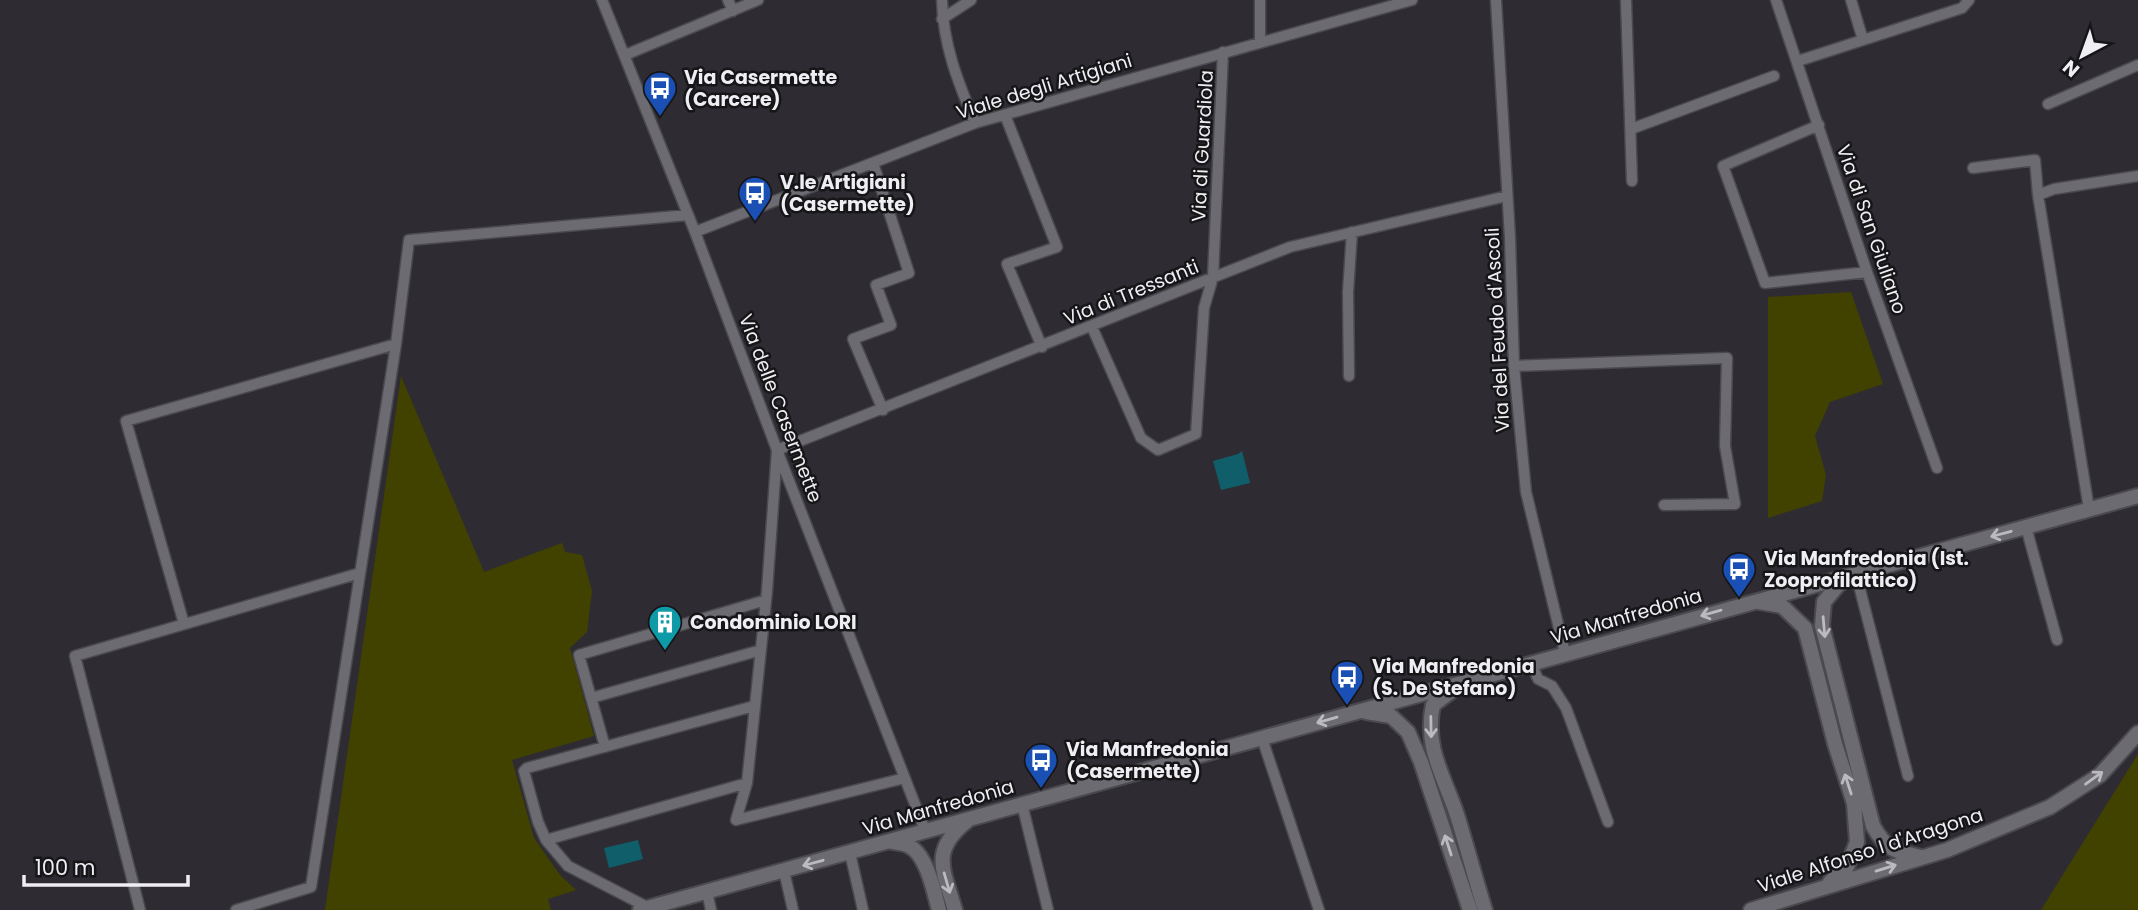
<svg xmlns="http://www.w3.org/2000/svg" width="2138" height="910" viewBox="0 0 2138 910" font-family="Poppins,sans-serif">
<rect width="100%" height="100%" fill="#2e2c32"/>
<!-- green -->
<path fill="#414200" d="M1851,292L1883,384L1830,402L1815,436L1826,475L1822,501L1768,518V297Z
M401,376L484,572L562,543L565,552L582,555L592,591L587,632L570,648L594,736L512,760L534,838L560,875L576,890L548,899L551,910H325Z
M2138,754V910H2041Z"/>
<!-- water -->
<path fill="#105e69" d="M1242,451L1250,483L1221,490L1213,461L1238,454Z
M638,840L643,859L609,868L604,848Z"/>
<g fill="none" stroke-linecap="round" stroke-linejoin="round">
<defs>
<path id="minor" d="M602,0L695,232L777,450L925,830
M728,0L733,11
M942,0C943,45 958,82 975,123
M1260,0V43
M1496,0L1510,238L1514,366L1526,492L1565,653
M1626,0L1632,181
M1776,0L1867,272L1937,468
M1851,0L1863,40
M942,19L971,0
M625,55L758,0
M1798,61L1962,8L1969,0
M2048,104L2138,65
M1005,115L1057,247L1007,264L1042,347
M1819,125L1723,166L1765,283L1867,272
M1631,129L1774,76
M873,163L909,273L876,285L891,325L853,339L883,410
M1973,168L2035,160L2038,195L2089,509
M2038,195L2054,189L2138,176
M695,232L975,123L1412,0
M1092,327L1141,438L1158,450L1196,434L1204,308L1213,277L1223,52
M1514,366L1727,358L1725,446L1735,504L1664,505
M1349,376L1348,292L1352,232
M2026,527L2057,640
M1856,574L1908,776
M184,624L126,421L396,344
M1531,663L1538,679L1552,686L1566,708L1608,822
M591,698L761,650
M1262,738L1319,910
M605,747L579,655L766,600
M1022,804L1048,910
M736,820L747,783L767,591L777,450L1290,247L1507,196
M736,820L905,778
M546,840L747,783
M850,853L863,910
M784,871L793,910
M707,892L711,910
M649,908L568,866L546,840L538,822L524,771L527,768L754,706
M140,910L75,656L360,573
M236,910L311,887L396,344L409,240L688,215"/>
<path id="secondary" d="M1849,578L1838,585L1824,602L1822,626L1873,826C1887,851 1895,851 1921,857
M1759,602L1782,606L1805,628L1835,744L1854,803L1857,842L1847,867L1830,882
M1454,689L1433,705C1424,747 1444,776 1457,815C1467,847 1475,878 1485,910
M1366,712L1391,716L1408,732L1421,762L1470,910
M892,842C897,843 904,843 909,846C927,855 934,892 939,910
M640,910L2138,496
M955,910C944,871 929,851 967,821
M1751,910L1947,850L2050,807L2100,775L2138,733"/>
</defs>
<!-- minor casing -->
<use href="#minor" stroke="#4a494e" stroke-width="13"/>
<!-- secondary casing -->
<use href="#secondary" stroke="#4a494e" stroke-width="18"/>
<!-- minor -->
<use href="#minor" stroke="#6d6b72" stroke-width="10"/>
<!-- secondary -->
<use href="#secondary" stroke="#6d6b72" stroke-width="14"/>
</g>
<!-- one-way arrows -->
<defs><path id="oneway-shaft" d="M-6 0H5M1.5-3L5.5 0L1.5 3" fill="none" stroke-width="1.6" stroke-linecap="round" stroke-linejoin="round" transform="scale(1.75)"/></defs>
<g stroke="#bbbabf">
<use href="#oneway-shaft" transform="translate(2001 534) rotate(165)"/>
<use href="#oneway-shaft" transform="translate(1711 613) rotate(164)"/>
<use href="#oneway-shaft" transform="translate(1824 627) rotate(85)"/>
<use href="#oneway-shaft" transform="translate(1327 720) rotate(164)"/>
<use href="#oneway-shaft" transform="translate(1431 727) rotate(89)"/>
<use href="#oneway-shaft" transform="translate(2094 778) rotate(-36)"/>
<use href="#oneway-shaft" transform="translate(1848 784) rotate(-108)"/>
<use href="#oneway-shaft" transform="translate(1448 845) rotate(-108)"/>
<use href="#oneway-shaft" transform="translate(813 863) rotate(165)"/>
<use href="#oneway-shaft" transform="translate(1886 868) rotate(-17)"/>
<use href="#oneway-shaft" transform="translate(947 883) rotate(74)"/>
</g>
<!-- icons -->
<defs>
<symbol id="bus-pin" viewBox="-11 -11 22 30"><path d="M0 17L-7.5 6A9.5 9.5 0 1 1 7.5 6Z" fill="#1a4fb4" stroke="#161518"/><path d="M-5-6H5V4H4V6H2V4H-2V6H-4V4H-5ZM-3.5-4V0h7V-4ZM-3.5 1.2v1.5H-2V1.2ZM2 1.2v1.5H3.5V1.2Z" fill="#fff"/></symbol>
<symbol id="building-pin" viewBox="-11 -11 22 30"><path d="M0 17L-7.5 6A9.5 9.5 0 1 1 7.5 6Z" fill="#0f9aa8" stroke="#161518"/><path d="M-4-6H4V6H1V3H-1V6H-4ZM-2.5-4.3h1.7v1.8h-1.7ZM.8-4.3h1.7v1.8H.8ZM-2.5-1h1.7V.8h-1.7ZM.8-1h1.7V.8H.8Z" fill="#fff"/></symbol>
</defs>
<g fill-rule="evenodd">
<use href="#bus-pin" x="641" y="69" width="38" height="52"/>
<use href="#bus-pin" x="736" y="174" width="38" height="52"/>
<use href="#bus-pin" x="1720" y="550" width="38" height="52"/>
<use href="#building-pin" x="646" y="603" width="38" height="52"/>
<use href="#bus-pin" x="1328" y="658" width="38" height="52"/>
<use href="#bus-pin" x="1022" y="741" width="38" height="52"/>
</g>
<g text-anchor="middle" stroke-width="5" stroke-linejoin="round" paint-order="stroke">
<!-- poi labels -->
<g font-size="19" font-weight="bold" fill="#efeef2" stroke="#161518" text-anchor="start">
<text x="684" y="84">Via Casermette<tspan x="684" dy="22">(Carcere)</tspan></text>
<text x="780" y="189">V.le Artigiani<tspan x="780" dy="22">(Casermette)</tspan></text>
<text x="1764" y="565">Via Manfredonia (Ist.<tspan x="1764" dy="22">Zooprofilattico)</tspan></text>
<text x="690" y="629">Condominio LORI</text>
<text x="1372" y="673">Via Manfredonia<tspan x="1372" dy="22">(S. De Stefano)</tspan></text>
<text x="1066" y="756">Via Manfredonia<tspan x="1066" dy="22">(Casermette)</tspan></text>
</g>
<!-- street labels -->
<g font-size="19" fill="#efeef2" stroke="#161518">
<text transform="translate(1044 86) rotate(-17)" y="7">Viale degli Artigiani</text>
<text transform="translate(1202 146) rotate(-87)" y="7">Via di Guardiola</text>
<text transform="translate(1872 229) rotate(71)" y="7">Via di San Giuliano</text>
<text transform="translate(1131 292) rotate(-22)" y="7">Via di Tressanti</text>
<text transform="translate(1497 330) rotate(-93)" y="7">Via del Feudo d'Ascoli</text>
<text transform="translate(781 408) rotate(69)" y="7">Via delle Casermette</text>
<text transform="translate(1626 616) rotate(-16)" y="7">Via Manfredonia</text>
<text transform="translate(938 807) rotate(-16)" y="7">Via Manfredonia</text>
<text transform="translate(1870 850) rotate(-18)" y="7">Viale Alfonso I d'Aragona</text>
</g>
</g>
<!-- north arrow -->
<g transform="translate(2082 56) rotate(221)" stroke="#161518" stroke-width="5" paint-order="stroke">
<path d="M0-5L12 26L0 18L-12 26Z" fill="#efeef2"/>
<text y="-10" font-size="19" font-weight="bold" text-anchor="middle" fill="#efeef2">N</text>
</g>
<!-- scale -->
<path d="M24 875v10h164v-10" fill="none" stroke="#efeef2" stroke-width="3.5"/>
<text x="35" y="875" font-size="21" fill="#efeef2" stroke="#161518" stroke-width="5" paint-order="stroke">100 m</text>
</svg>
